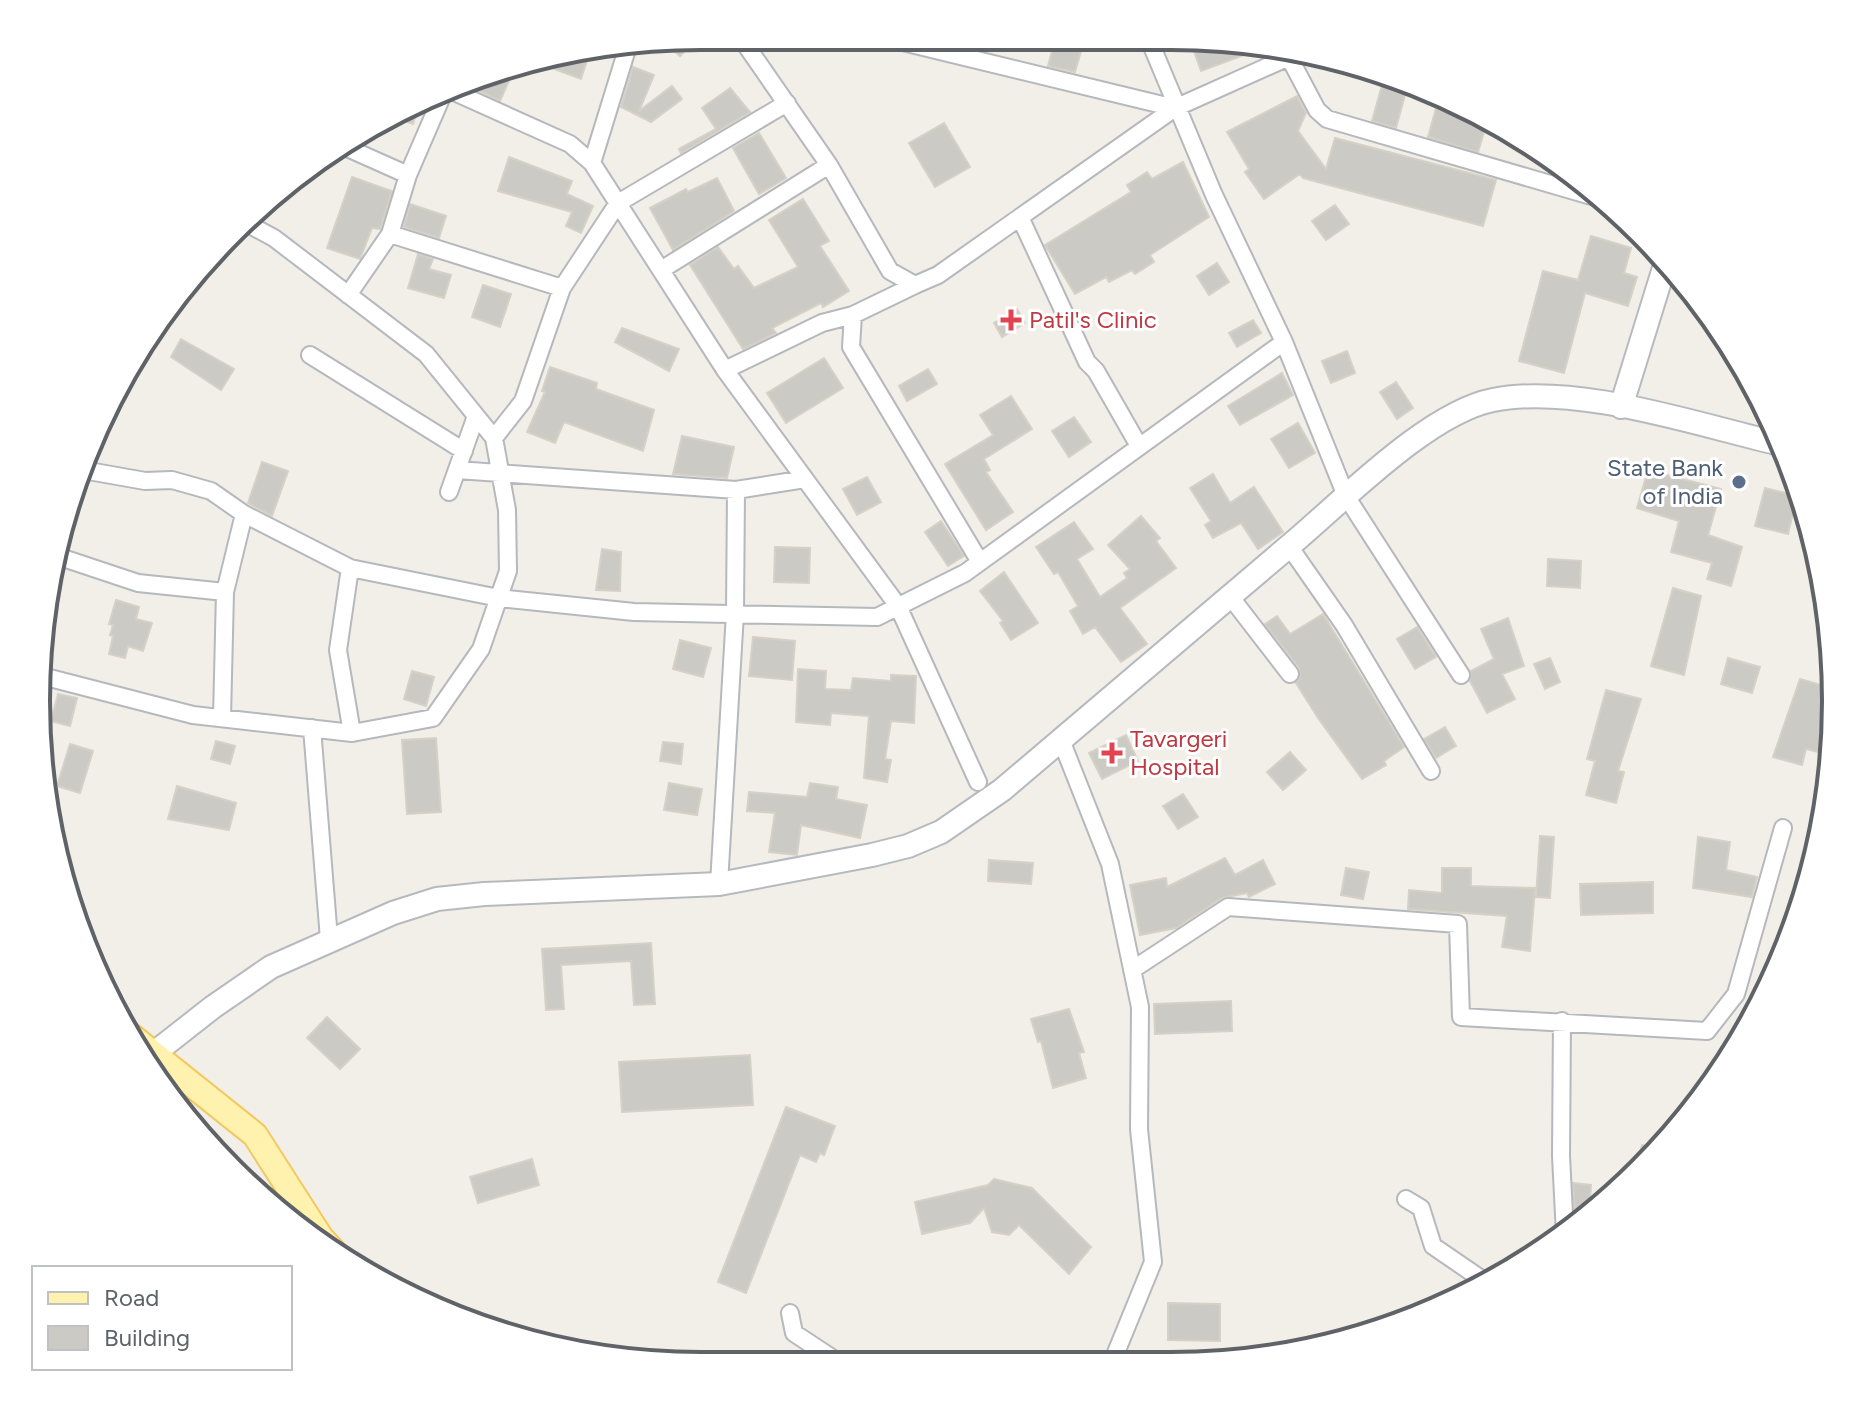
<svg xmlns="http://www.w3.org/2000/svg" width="1872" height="1402" viewBox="0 0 1872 1402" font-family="Figtree,sans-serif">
<rect width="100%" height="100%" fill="#f1efe8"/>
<!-- building -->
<path fill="#cccac5" stroke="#d6d1c6" stroke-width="2" d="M697,37L680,56L662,41L678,39Z
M1056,37H1085L1075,72L1048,66Z
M1189,37H1214L1268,46L1201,71Z
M590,51L581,79L528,59Z
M517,63L500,101L473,88L477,80Z
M633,67L654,75L639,111L672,86L682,99L651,122L621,107Z
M1384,78L1408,84L1396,128L1372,121Z
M730,88L750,112L681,153L679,149L716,129L702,108Z
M1297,96L1306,113L1298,131L1326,169L1335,138L1496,180L1483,226L1303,178L1300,174L1264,199L1245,172L1249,169L1227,132Z
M1438,101L1472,109L1488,119L1478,152L1428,137Z
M419,104L413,124L390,116L411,108Z
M944,123L970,167L935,187L909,143Z
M759,133L786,178L759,194L733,148Z
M509,157L572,181L567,194L593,206L581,233L566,226L572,212L498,191Z
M1183,162L1209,217L1150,255L1154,262L1135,274L1132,270L1109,282L1106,277L1075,294L1045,245L1131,192L1127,185L1147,172L1152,179Z
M352,177L392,191L380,229L372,228L360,259L327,248Z
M717,178L734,211L673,250L650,208L686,189L688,192Z
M803,199L829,241L820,246L849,291L823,307L821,303L772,328L776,333L743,349L690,265L718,247L734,269L738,266L754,288L798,267L769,220Z
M410,204L446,216L439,238L404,227Z
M1335,205L1349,224L1326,240L1312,221Z
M1591,236L1631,248L1624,273L1637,277L1628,306L1585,293L1564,373L1519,361L1543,271L1578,280Z
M418,254L433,259L429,269L451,275L444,298L408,288Z
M1217,263L1229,282L1209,295L1197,276Z
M483,285L511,294L500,327L472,317Z
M1017,309L1025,323L1002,337L994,323Z
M1253,320L1261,333L1237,347L1229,333Z
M622,328L679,349L669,371L615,342Z
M181,339L234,369L221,390L171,357Z
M1347,351L1355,373L1331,383L1322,361Z
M824,358L843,388L786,423L767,393Z
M550,367L597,383L596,389L654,410L643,451L564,422L555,443L527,432L545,392L542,391Z
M928,369L937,384L907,401L899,386Z
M1282,373L1293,395L1240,425L1228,406Z
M1396,382L1413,408L1397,419L1380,392Z
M1011,396L1032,429L984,459L990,470L986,472L1013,512L986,530L945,464L993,435L980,415Z
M1074,417L1091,442L1069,457L1052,431Z
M1298,423L1315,453L1289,468L1271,439Z
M682,436L734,447L727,478L673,474Z
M262,462L288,471L272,516L248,503Z
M1648,470L1721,489L1708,535L1742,547L1731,586L1707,579L1712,563L1671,552L1679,521L1637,508Z
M1213,474L1230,503L1254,487L1283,532L1258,549L1241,523L1213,538L1205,525L1211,521L1190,488Z
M867,477L881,502L857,515L843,489Z
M1765,488L1797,496L1788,534L1755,526Z
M1141,516L1160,538L1156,541L1176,568L1120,608L1147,644L1121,662L1095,627L1083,634L1070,611L1078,606L1058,572L1054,574L1036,547L1074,522L1093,549L1077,559L1100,597L1127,578L1124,573L1130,569L1108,545Z
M941,521L964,556L948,566L925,532Z
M775,547L810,548L809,583L774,582Z
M602,549L621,552L620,591L596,590Z
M1548,559L1581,561L1580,588L1547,586Z
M1004,572L1038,623L1011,640L1000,623L1003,621L980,591Z
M1673,588L1701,596L1684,675L1651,666Z
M116,600L139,607L136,619L152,623L143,651L128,646L125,658L109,654L113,636L110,635L113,625L109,624Z
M1323,614L1404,747L1384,761L1386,765L1362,779L1318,718L1296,683L1300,677L1299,668L1265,624L1277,616L1290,634Z
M1508,618L1524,666L1502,674L1515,699L1487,713L1470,681L1471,671L1494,659L1481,629Z
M1417,627L1436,657L1415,669L1397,639Z
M753,637L795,641L792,680L749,676Z
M680,640L711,648L703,677L673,669Z
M1550,658L1560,682L1545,689L1534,664Z
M1728,658L1760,667L1752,693L1721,684Z
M798,669L826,671L825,689L851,690L853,678L891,681V675L916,676L914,723L891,721L885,759L891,760L887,782L864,778L869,716L831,713L830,725L796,722Z
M412,671L434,677L426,706L404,699Z
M1800,679L1835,689L1836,701L1831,755L1806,749L1802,765L1773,757Z
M1606,690L1641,699L1618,771L1624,772L1616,803L1586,795L1595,761L1587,759Z
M58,694L77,698L70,726L51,721Z
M1445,727L1456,746L1436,758L1424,739Z
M1126,735L1138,761L1102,779L1089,753Z
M436,738L441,812L407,814L402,740Z
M216,741L235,746L230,764L211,759Z
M663,742L683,744L681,764L660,761Z
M70,744L93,751L80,793L57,786Z
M1290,752L1306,770L1283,790L1267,772Z
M669,783L702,789L697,815L664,810Z
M810,783L838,787L836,799L867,805L860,838L801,825L797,855L769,852L775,813L747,811L749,792L807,797Z
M177,786L236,803L229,830L168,819Z
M1183,794L1198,817L1178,829L1163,806Z
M1540,836L1554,837L1550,898L1536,897Z
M1698,837L1730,842L1726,870L1757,877L1752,897L1693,888Z
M1225,858L1235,875L1263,860L1275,884L1249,897L1247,893L1222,898L1176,928L1140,935L1130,885L1166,878L1167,887Z
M989,860L1033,863L1031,884L988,881Z
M1346,868L1369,872L1363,899L1341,895Z
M1442,868H1471V886L1535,888L1530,951L1502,947L1507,916L1408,909L1409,890L1442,893Z
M1653,882V913L1581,915L1580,884Z
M651,943L655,1004L634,1005L631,961L561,965L564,1009L546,1010L542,949Z
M1231,1001L1232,1031L1155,1034L1154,1004Z
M1069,1009L1084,1052L1079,1053L1086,1078L1053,1088L1041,1041L1038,1042L1031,1019Z
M327,1017L360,1049L340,1069L307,1038Z
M750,1055L753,1105L622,1112L619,1062Z
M786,1107L835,1126L824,1155L820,1153L816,1162L800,1155L746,1293L718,1282Z
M1642,1145L1659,1150L1633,1178Z
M532,1159L539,1185L478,1203L470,1177Z
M994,1179L1032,1188L1091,1247L1069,1274L1019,1225L1009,1235L992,1232L984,1208L970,1223L922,1234L915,1202L988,1185Z
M1573,1183L1591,1185L1589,1214L1584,1218H1575Z
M1168,1303L1220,1304V1341L1168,1340Z"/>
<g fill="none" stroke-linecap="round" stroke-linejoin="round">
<defs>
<path id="street" d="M744,36L743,41L829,165L890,271L915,285L938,275L1175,108
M878,36L1175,108L1289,57L1312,53
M1148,37L1214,195L1284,342L1346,496L1461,675
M628,46L592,163L725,370L898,606L978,782
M1289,57L1317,110L1327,119L1598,198
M452,91L570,144L592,163
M343,146L408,175
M1020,217L1087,362L1096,371L1139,446
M390,234L562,288
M661,270L829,165
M915,285L853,315L851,347L980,562
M348,295L390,234L408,175L443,94
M310,355L464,451
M725,370L822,323L853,315
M494,438L523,401L562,288L618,203L787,103
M83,470L145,481L172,480L211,491L244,514
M457,470L736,490L805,479
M449,492L476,416
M1289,546L1344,625L1431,771
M54,555L138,583L225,592L244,514L350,568L499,598L634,612L877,617L965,573L1284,342
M350,568L338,650L352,733
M1229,595L1290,674
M42,676L193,715L352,733L433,718L481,649L508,571L507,510L494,438L426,354L274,238L248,224
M222,718L225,592
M312,728L329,939
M1061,740L1110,864L1140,1007L1139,1129L1153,1262L1113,1360
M719,884L735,613L736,490
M1132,970L1228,907L1458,924L1461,1017L1707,1031L1736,994L1783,828
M1562,1021L1561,1156L1565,1234
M1406,1199L1421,1208L1433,1246L1487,1283
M790,1313L794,1333L835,1360"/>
<path id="secondary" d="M1621,407L1664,268
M153,1054L213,1007L271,967L393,913L437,899L484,894L719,884L872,855L908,846L941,832L1002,790C1098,709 1193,627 1288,547C1341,503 1427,413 1493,400C1578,383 1700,426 1785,445"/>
<path id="primary" d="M130,1035L255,1135L321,1238L335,1253"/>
</defs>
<!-- street casing -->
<use href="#street" stroke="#b5b8bc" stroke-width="20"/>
<!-- secondary casing -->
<use href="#secondary" stroke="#b6babf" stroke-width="26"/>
<!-- primary casing -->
<use href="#primary" stroke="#f2c960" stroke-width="28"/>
<!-- street -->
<use href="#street" stroke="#fff" stroke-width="16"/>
<!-- secondary -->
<use href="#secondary" stroke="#fff" stroke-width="22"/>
<!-- primary -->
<use href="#primary" stroke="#fff2af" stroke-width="24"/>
</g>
<!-- markers -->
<g fill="#e0444e" stroke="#fff" stroke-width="3">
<path d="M1007 308h8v8h8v8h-8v8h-8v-8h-8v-8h8z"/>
<path d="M1108 741h8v8h8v8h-8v8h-8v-8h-8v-8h8z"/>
</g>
<circle fill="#5c6f8a" stroke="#fff" stroke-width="3" cx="1739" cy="482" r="8"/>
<g text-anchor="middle" stroke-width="6" stroke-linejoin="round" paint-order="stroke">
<!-- health labels -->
<g font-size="24" fill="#be3a42" stroke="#fff" text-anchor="start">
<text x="1029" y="328">Patil's Clinic</text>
<text x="1130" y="747">Tavargeri<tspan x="1130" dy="28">Hospital</tspan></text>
</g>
<!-- service labels -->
<g font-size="24" fill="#4e5e75" stroke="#fff" text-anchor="end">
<text x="1723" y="476">State Bank<tspan x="1723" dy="28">of India</tspan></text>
</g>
</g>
<!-- crop -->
<path d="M0 0H1872V1402H0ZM701 50H1171A651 651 0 0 1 1822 701V701A651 651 0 0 1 1171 1352H701A651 651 0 0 1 50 701V701A651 651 0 0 1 701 50Z" fill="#fff" fill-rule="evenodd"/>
<path fill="none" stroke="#5f6368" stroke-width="4" d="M701 50H1171A651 651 0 0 1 1822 701V701A651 651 0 0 1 1171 1352H701A651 651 0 0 1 50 701V701A651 651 0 0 1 701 50Z"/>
<!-- legend -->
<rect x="32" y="1266" width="260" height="104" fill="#ffffff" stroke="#bfc1c3" stroke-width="2"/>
<rect x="48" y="1292" width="40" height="12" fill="#fff2af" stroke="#bfc1c3" stroke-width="2"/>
<text x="104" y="1306" font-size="24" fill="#5f6368">Road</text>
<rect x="48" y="1326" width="40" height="24" fill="#cccac5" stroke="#bfc1c3" stroke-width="2"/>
<text x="104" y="1346" font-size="24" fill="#5f6368">Building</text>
</svg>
